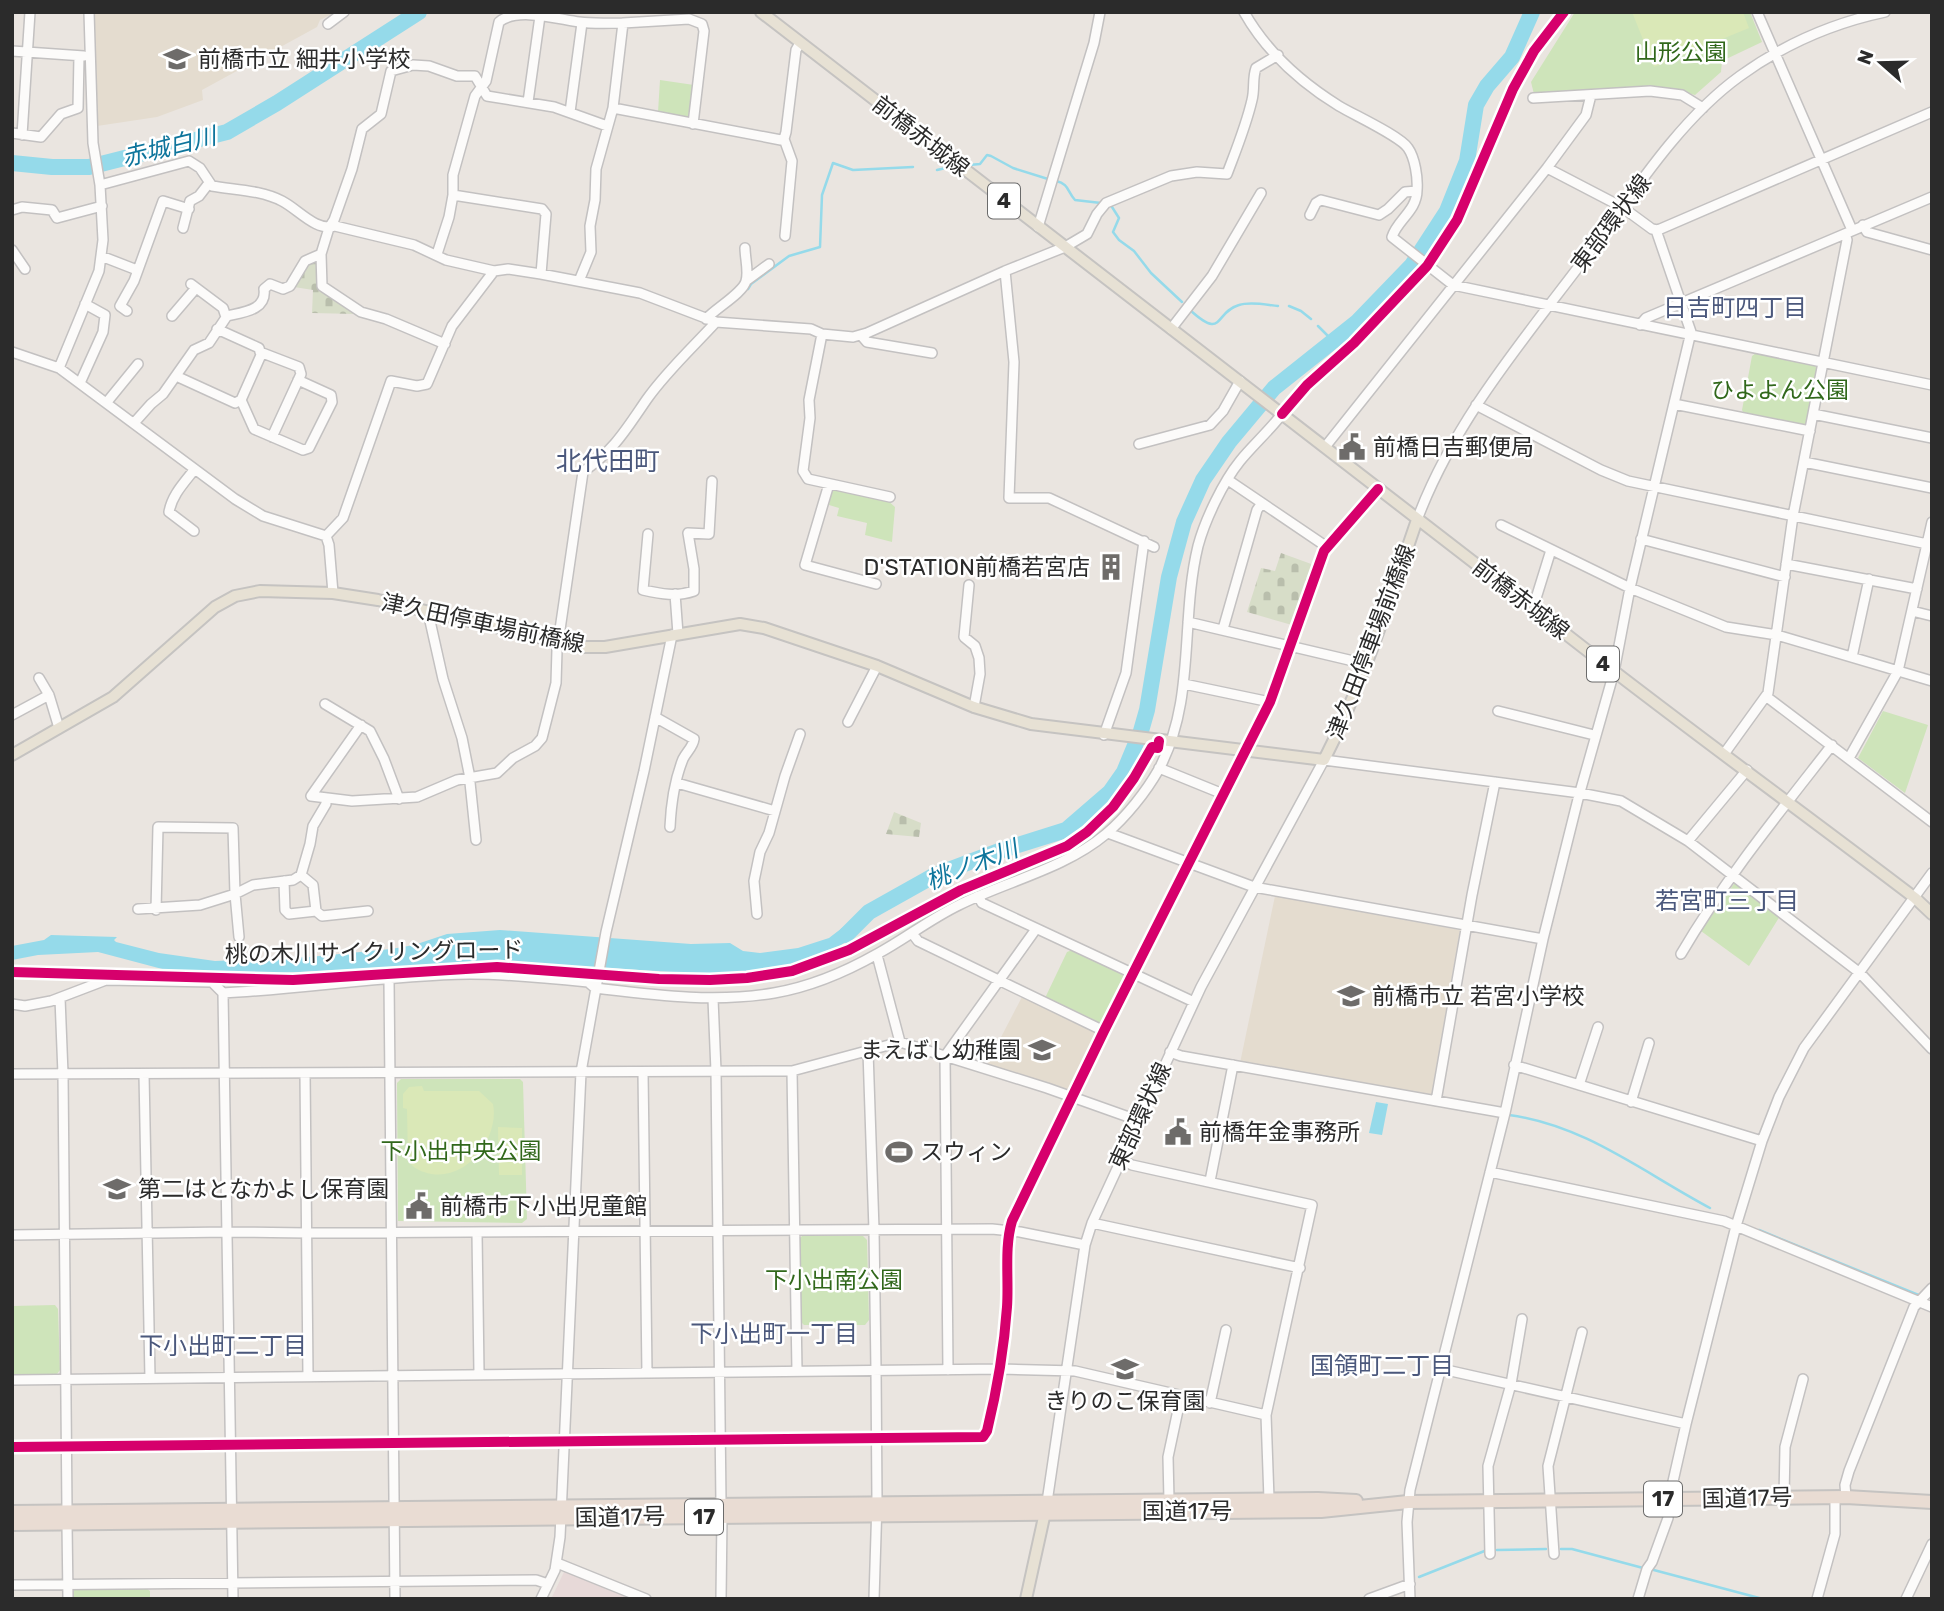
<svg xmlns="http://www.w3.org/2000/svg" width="1944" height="1611" viewBox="0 0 1944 1611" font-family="Rubik,'Noto Sans JP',sans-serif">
<defs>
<pattern id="cemetery-stones" width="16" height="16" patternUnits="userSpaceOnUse" patternTransform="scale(1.75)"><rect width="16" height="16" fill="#d7ddc8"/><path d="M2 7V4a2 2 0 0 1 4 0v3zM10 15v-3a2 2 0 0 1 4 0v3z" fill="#b9beac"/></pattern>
</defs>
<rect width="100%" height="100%" fill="#eae5e0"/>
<!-- education -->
<path fill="#e4dccf" d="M93,12H334V13L320,20L317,27L202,90L203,100L157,117L97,126Z
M1275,896L1460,930L1431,1097L1240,1063Z
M1023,995L1096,1031L1097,1036L1072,1086L1067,1089L987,1064Z"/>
<!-- medical -->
<path fill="#e7d9d8" d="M569,1570L630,1599H551L564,1572Z"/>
<!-- cemetery -->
<path fill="url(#cemetery-stones)" d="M320,257L321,288L355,314L312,313L313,290L294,287L308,263Z
M1281,553L1314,565L1292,625L1247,612L1261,568L1275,571Z
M894,812L921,823L919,837L886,834Z"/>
<!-- park -->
<path fill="#cee4ba" d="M1575,12H1750L1762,42L1722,61L1721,72L1695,95L1677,90L1534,94L1531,82Z
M660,80L694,85L688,117L685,119L658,112Z
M1756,353L1815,366L1817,369L1807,423L1804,425L1744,414L1742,410L1752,356Z
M833,487L887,500L895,507L892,542L865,535L867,523L837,516L839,508L829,505Z
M1883,711L1928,725L1905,793L1858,758Z
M1736,881L1780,916L1749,966L1701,931Z
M1072,950L1123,974L1124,980L1103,1023L1098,1025L1048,1001L1046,996L1067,952Z
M401,1079H520L523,1082L527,1219L522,1223L398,1221L397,1083Z
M802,1236H863L867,1240L869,1320L865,1325H804L800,1321L799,1239Z
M55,1305L58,1309L60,1370L57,1374H12V1306Z
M146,1588L150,1591V1599H72L74,1590Z"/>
<!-- pitch -->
<path fill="#dae8b7" d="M1632,12H1743L1749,28L1654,67Z
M422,1086L424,1091H479L493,1104C500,1140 463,1186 424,1172C417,1170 411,1166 408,1159L407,1109L403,1108V1094L409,1087Z
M498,1127L522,1128V1175H499Z"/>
<!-- water -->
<path fill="#95daea" d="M868,908L850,939L825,956L786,967L726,973H689L506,962L278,973H194L166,970L98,952L38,955L12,960V946L44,940L51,935L117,937L114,940L116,942L159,953L215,961L309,957L391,949L414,945L447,934L500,930L691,944L730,943L743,951L760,953L798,948L829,938Z
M1376,1102L1388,1104L1382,1135L1369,1133Z"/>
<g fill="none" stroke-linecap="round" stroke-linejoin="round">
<!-- stream -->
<path stroke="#95daea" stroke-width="2.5" d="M969,165L980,164L987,155L991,156L1013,168L1048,179
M937,170L950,167
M1056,181C1069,184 1067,191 1075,200L1101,203
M1112,207L1119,218L1113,232L1119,240L1134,251L1151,273L1182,302
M748,289L751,284L789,256L820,247L822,195L833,163L853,170L913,167
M1289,306L1301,311L1311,319
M1190,310C1224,341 1214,312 1239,305C1251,301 1267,305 1278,306
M1318,326L1332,340
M1509,1115C1585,1125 1644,1173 1710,1208
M1759,1230L1921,1296
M1561,1549H1572L1643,1568
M1497,1550L1546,1549
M1650,1569L1763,1599
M1419,1577L1487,1550"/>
<!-- river -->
<path stroke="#95daea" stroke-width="16" d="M12,163L52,167H89L227,132L277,103L419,12
M846,935L869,912L935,875L999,851L1066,830L1110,792L1124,772L1141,731L1147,710L1169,577L1184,522L1203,480L1229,442L1274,388L1357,322L1412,265L1447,211L1467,161L1476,105L1487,86L1512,57L1532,12"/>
<defs>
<path id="minor" d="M1244,12C1266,51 1302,83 1339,106C1354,115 1400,136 1408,148C1415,158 1418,178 1417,190C1417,211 1397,220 1392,237L1453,285L1932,385
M1757,12L1852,230
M328,24L344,12
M12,51L84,56
M1533,98L1650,91L1682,95L1703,108
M528,102L540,16
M613,108L781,140L784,139L786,132L796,50L800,43
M570,112L582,23
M12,133L41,137L61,114L78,108L79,56
M22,135L30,12
M784,139L792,161L785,236
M1547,168L1622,207L1652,229L1658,230L1932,112
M100,185L189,161L200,168L212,186C235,190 261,190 282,201C298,209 316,232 335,226L414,245L446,260L494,271L508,269L541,274L640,293L716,322L811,329L822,334L853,337L867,333L1005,271L1065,247L1087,234L1097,214L1106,203L1171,176L1197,172L1227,174C1236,150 1246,126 1252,100C1255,89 1252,79 1256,68L1278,55
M453,195L542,209L546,214L541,274
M12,210L22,207L52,210L57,218L102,206
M1310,215L1316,203L1321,200L1379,215L1388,209L1405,192L1417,191
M1863,225L1867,232L1932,250
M1038,227L1094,43L1100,12
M183,228L190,201L199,196L209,183
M12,250L25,269
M437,254L449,217L453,195V175L475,96L486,81L499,22C517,7 557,19 579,22C593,24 608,23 623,23
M101,256L137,270
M1005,271L1014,362L1009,498H1049L1154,547
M579,281L591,252L590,226L595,200L596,169L613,108L623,23L689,19L702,24L704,31L693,124
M746,281L769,264
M191,284L223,308L226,317
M127,311L120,306L134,281L163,201L189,209
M172,316L196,288
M706,319C716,308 743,293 746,281C749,272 745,258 745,248
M1640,325L1646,318L1932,197
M1171,329L1212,276L1261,193
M822,334L809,400L810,418L803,471L808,479L890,497
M861,335L867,342L932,353
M445,344L386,319L361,312L322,286L321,254L329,228L334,220L352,169L362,129L381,114L391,71L413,65L429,66L457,76H475L487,96L554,107L607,126
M12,352L59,368L235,499L263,516L326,536
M260,352L299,367L301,374L272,437
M59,368L99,271L103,240L100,185L93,143L89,12
M176,376L235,403L241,400L261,355L259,348L217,329
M80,383L103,332L105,315L85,304
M241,400L254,429L303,450L309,448L332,402L331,395L298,380
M107,402L138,364
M1674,404L1810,431
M1476,405L1601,470L1628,481L1932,545
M1813,414L1932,438
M134,423L151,404L163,394L194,350L209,343L227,316C244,312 267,310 264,289L270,284L283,289L290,286L305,261L321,254
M1139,444L1210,425L1223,411L1240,381
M1325,447L1547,168L1586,115L1591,95
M1804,462L1932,488
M194,470C184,483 172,495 169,512L194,531
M1228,480L1327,547
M829,484L805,565L876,584
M1417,520C1454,420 1526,337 1589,253C1633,193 1679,120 1740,76C1783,45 1833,23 1885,12
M1501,525L1630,588L1726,627L1777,635L1932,681
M648,534L643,590C661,594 677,597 694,591V569L688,533L709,534L712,481
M326,536L343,518L391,381L417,386L427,384L452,326L494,271
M326,536L329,545L333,593
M1641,539L1785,577
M1786,564L1917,589
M969,585L964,637L975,646L979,658L980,674L974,707
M675,594L678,634
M1533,608L1551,550
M431,611L430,621L443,679L462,738L469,773L476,840
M1912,611L1932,616
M1188,622L1366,664
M1223,629L1257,510L1262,503
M1852,657L1869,579
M39,678L49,695L59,728
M1184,684L1270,702
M1767,697L1932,822
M325,704L370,731L384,759L399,799
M1498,711L1594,735
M12,715L49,695
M655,717L694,739C693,747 687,751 683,759C675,779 671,805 670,827
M848,722L877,666
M361,725L311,796L352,801L417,797L457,780L497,773L513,758L535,746L542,738L556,683L557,650L583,472C615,449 625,431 647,399C666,372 693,347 716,322
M1104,735L1126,673L1144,541
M1724,754L1768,693L1793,516L1847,240L1845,234
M1849,758L1898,671L1932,522
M1159,768L1223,794
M677,783L775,811
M1108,833L1254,887L1543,939
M1688,841L1747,770
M301,875L313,885L316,911
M284,881L285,910L289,914L316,911L322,916L368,911
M978,896L982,903L1194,1002
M138,909L200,905L235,894L253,885L293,880L301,875L310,844L313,826L326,804V799
M156,910L158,827L233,828L235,894L239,937
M757,914L754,881L760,852L769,833L785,776L800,734
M912,933L918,941L1104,1031
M1681,954C1725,879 1779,813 1832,745
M877,955L900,1042
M389,980L395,1599
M223,993L233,1599
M60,998L63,1074L67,1511
M713,999L716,1071L721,1503
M12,1004L25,1006L51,1001L106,980L212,982L223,993C305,989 388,975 470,974C510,974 549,978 588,982L595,988C655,995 714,1003 774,993C809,987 847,971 877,954C905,939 930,919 959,905C1007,881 1064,869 1106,834C1126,817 1146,792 1159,769C1196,700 1180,620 1198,546C1205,520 1223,482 1240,461C1253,445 1269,431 1282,414
M868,1051L874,1230L876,1370L877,1502L874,1599
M1170,1052L1181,1056L1505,1113
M1514,1065L1762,1141
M792,1071L797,1371
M643,1072L647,1373
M305,1073L308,1376
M12,1074L792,1071L900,1042L1047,1088L1137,1120
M144,1074L150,1378
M1579,1085L1598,1027
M1436,1101L1472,895L1495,782
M1631,1102L1649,1043
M1120,1159L1132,1165L1312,1205L1266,1415L1269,1499
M1490,1172L1724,1221L1932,1307
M1210,1181L1233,1065
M1092,1223L1300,1268
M477,1233L479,1373
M12,1235L228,1232L307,1233L992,1229L1020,1232L1085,1245
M1442,1369L1686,1424
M948,1370L945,1056L1036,929
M12,1380L1001,1369L1075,1371L1266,1415
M1210,1403L1226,1330
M12,1447L983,1437L987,1431C997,1390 1004,1350 1007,1307C1009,1279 1004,1248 1012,1221L1104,1031L1270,702L1324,551L1378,489
M1846,1497L1845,1485L1849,1471L1914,1307L1932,1288
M1784,1498L1785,1447L1803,1379
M1169,1500L1168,1457L1181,1396
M1047,1502L1085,1245L1092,1223L1201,987L1324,760L1580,793L1621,801L1688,841L1860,973L1932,1049
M67,1524L68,1599
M1490,1554L1488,1466L1511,1384L1522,1319
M1554,1554L1548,1466L1582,1332
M557,1563L646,1599
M12,1585L536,1580L548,1584
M541,1599L555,1570L560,1537L581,1072L606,932L644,771L672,635
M721,1599L722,1516
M1369,1599L1410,1584
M1410,1599L1407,1522L1410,1490L1505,1113L1543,939L1578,799L1614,672L1630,588L1691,332L1656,230
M1638,1599L1647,1569L1652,1562L1668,1518L1669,1499L1686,1424L1736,1226L1762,1141L1779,1097L1804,1048L1932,873
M1817,1599L1835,1534V1497
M1906,1599L1932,1544"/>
<path id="major" d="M761,12L1533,608C1658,708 1788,801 1915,898L1932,914
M12,755L113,697L215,607L235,596L260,591L333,593L378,600L582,647H605L740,624L764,628L877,666L974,707L1031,724L1324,760C1363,684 1389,601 1417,520
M1026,1599L1046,1508"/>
<path id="highway" d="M12,1512L1318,1499L1356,1501
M12,1524L1321,1511L1408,1502L1846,1497L1932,1502"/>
</defs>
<!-- minor casing -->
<use href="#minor" stroke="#c3c1c1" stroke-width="12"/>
<!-- major casing -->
<use href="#major" stroke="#c5c3c1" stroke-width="14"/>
<!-- highway casing -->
<use href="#highway" stroke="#c5c3c1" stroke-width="16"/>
<!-- minor -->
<use href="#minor" stroke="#fcfbfa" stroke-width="9"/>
<!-- major -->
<use href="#major" stroke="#e7e1d4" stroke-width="10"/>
<!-- highway -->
<use href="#highway" stroke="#e9dcd3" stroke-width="12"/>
<defs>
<path id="cycleway" d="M1282,414L1307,385L1354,343L1427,266L1457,220L1513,89L1534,51L1564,12
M12,972L293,980L497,967L659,979L710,980L747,978L792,971L849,950L961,890L1067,846L1087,832L1113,807L1134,778L1152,747L1158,748L1159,741
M12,1447L983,1437L987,1431C997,1390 1004,1350 1007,1307C1009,1279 1004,1248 1012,1221L1104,1031L1270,702L1324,551L1378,489"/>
</defs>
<!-- cycleway casing -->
<use href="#cycleway" stroke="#fff" stroke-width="15"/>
<!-- cycleway -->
<use href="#cycleway" stroke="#d6006c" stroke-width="10"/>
</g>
<!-- icons -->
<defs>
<symbol id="school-bare" viewBox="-9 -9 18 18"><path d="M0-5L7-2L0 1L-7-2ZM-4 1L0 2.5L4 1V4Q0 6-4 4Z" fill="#6e6c6a" stroke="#fff" stroke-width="2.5" paint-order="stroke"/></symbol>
<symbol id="civic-bare" viewBox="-9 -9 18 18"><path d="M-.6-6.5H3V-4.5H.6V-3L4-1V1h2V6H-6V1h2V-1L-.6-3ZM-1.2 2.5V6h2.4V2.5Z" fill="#6e6c6a" stroke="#fff" stroke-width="2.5" paint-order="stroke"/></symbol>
<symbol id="building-bare" viewBox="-9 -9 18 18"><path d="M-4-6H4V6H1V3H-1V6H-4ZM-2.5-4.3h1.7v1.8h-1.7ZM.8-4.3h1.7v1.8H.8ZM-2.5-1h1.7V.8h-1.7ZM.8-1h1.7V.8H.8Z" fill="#6e6c6a" stroke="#fff" stroke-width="2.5" paint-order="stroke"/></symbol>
<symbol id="stadium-bare" viewBox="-9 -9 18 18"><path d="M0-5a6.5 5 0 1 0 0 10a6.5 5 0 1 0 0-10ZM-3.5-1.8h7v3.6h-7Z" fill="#6e6c6a" stroke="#fff" stroke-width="2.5" paint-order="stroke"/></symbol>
</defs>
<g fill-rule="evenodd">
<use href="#school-bare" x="158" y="40" width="38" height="38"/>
<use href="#civic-bare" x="1333" y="428" width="38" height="38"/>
<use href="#building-bare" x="1092" y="548" width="38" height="38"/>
<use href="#school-bare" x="1332" y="977" width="38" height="38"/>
<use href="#school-bare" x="1023" y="1031" width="38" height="38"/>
<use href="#civic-bare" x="1159" y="1113" width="38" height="38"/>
<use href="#stadium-bare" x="880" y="1133" width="38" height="38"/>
<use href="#school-bare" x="98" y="1170" width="38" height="38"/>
<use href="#civic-bare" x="400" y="1187" width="38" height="38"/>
<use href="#school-bare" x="1106" y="1350" width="38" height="38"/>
</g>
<g text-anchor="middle" stroke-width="5" stroke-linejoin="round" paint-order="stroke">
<!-- shield labels -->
<g fill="#fff" stroke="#6b6b6b" stroke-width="2">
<rect x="988" y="183.5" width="32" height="35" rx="5"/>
<rect x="1587" y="646.5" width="32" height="35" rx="5"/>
<rect x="1644" y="1481.5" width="38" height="35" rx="5"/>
<rect x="685" y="1499.5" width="38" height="35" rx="5"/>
</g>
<g font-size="21" font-weight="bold" fill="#2b2b2b">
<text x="1004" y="208">4</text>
<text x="1603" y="671">4</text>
<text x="1663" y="1506">17</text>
<text x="704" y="1524">17</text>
</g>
<!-- park labels -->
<g font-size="23" fill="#31681b" stroke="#fff">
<text x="1681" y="60">山形公園</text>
<text x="1780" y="398">ひよよん公園</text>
<text x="461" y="1159">下小出中央公園</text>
<text x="834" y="1288">下小出南公園</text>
</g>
<!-- poi labels -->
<g font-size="23" fill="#2b2b2b" stroke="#fff" text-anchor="start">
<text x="198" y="67">前橋市立 細井小学校</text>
<text x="1373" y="455">前橋日吉郵便局</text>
<text x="1090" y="575" text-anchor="end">D'STATION前橋若宮店</text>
<text x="1372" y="1004">前橋市立 若宮小学校</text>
<text x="1021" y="1058" text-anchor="end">まえばし幼稚園</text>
<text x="1199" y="1140">前橋年金事務所</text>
<text x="920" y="1160">スウィン</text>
<text x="138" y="1197">第二はとなかよし保育園</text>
<text x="440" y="1214">前橋市下小出児童館</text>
<text x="1125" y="1409" text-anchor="middle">きりのこ保育園</text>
</g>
<!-- street labels -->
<g font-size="23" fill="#2b2b2b" stroke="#fff">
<text transform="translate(921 136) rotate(38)" y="8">前橋赤城線</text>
<text transform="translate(1611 223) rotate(-53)" y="8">東部環状線</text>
<text transform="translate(1521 599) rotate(38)" y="8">前橋赤城線</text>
<text transform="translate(483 623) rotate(12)" y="8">津久田停車場前橋線</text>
<text transform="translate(1371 642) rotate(-69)" y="8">津久田停車場前橋線</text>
<text transform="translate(374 952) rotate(-1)" y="8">桃の木川サイクリングロード</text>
<text transform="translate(1140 1116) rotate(-65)" y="8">東部環状線</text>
<text transform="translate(1747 1498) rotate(-1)" y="8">国道17号</text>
<text x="1187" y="1519">国道17号</text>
<text transform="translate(620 1517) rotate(-1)" y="8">国道17号</text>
</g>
<!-- water labels -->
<g font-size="24" font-style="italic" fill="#0e759c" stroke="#fff">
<text transform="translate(169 147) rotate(-14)" y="8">赤城白川</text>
<text transform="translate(972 865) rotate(-21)" y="8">桃ノ木川</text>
</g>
<!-- neighbourhood labels -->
<g font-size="24" fill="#4b587c" stroke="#fff">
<text x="1735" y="316">日吉町四丁目</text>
<text x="1727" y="909">若宮町三丁目</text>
<text x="774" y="1342">下小出町一丁目</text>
<text x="223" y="1354">下小出町二丁目</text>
<text x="1382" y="1374">国領町二丁目</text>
</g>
<!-- quarter labels -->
<g font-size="26" fill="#4b587c" stroke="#fff">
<text x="608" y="470">北代田町</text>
</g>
</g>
<!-- border -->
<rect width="1944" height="1611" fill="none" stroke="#2b2b2b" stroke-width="28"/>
<!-- north arrow -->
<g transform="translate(1881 63) rotate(290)" stroke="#ffffff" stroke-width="5" paint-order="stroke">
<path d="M0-5L12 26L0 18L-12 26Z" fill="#2b2b2b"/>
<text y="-10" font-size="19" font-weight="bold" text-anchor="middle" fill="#2b2b2b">N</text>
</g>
</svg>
